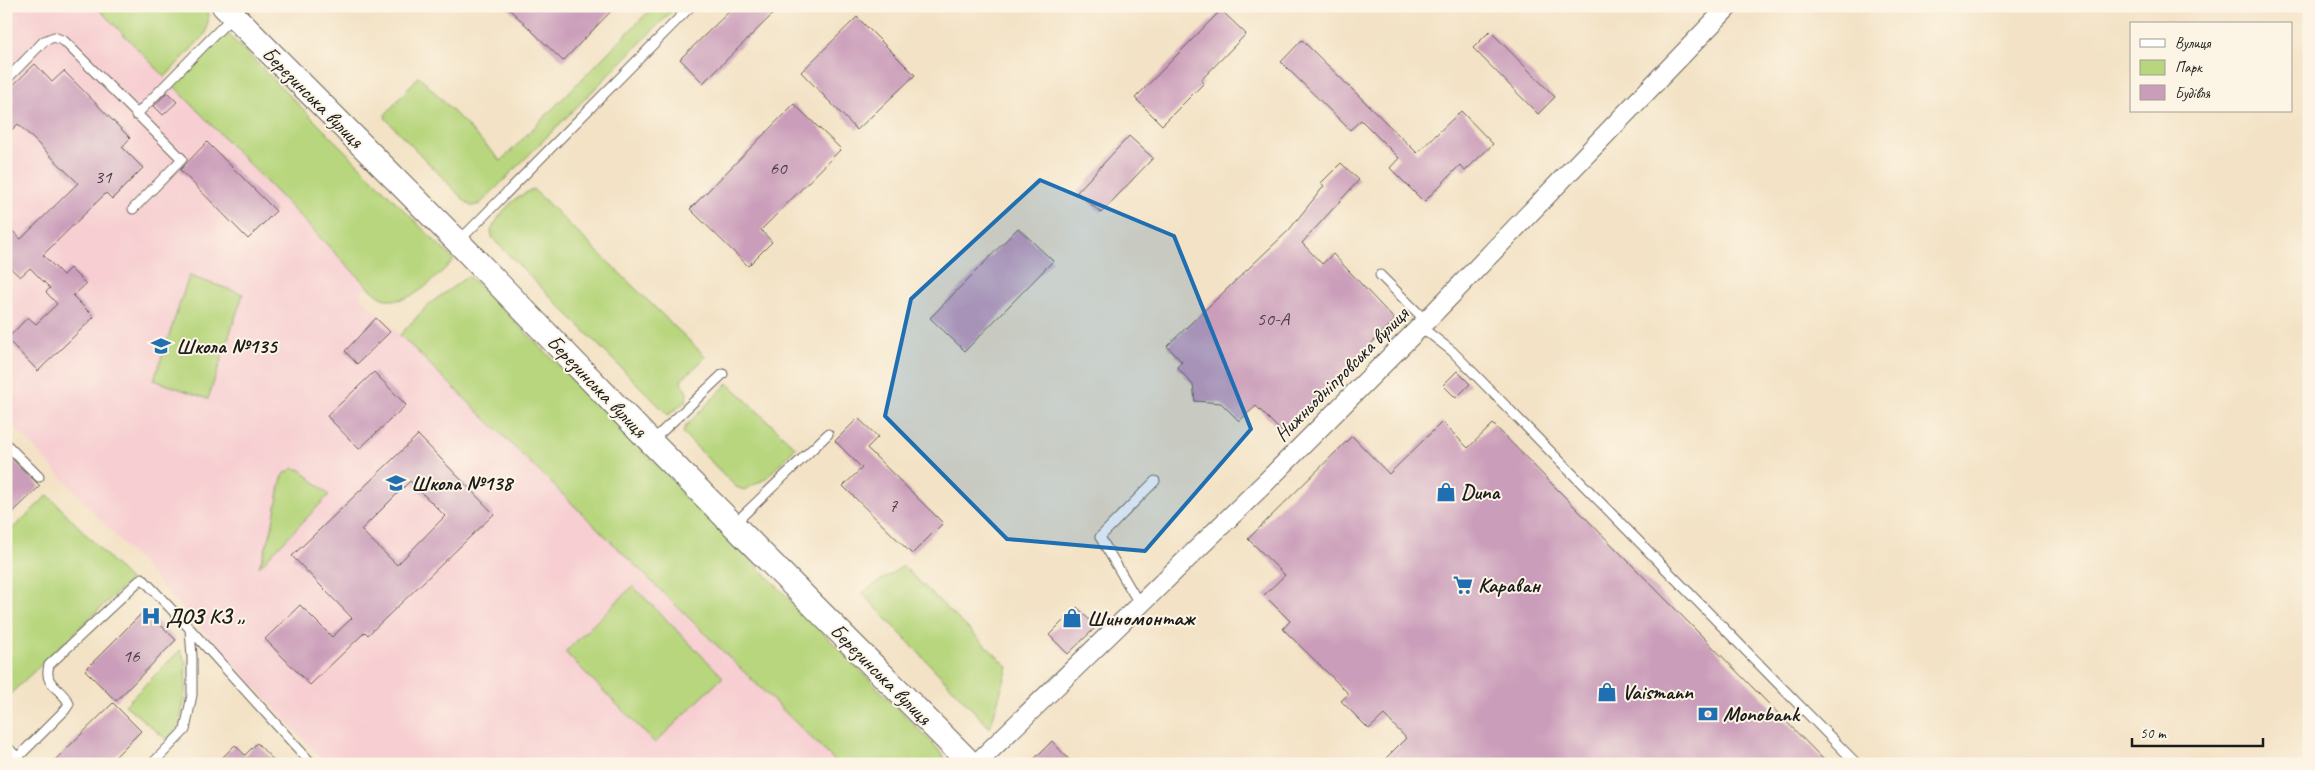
<svg xmlns="http://www.w3.org/2000/svg" width="2315" height="770" viewBox="0 0 2315 770" font-family="Caveat,sans-serif">
<rect width="100%" height="100%" fill="#fcf5e5"/>
<filter id="ink" filterUnits="userSpaceOnUse"><feTurbulence type="fractalNoise" baseFrequency=".02" numOctaves="2"/><feDisplacementMap in="SourceGraphic" scale="10" xChannelSelector="R" yChannelSelector="G"/><feConvolveMatrix kernelMatrix="1 2 1 2 8 2 1 2 1" color-interpolation-filters="sRGB"/></filter>
<filter id="wash" filterUnits="userSpaceOnUse"><feTurbulence type="fractalNoise" baseFrequency=".0096" numOctaves="4" result="noise"/><feDisplacementMap in="SourceGraphic" scale="20" xChannelSelector="R" yChannelSelector="G"/><feGaussianBlur stdDeviation="1.12" result="paint"/><feColorMatrix in="noise" values="0 0 0 0 0 0 0 0 0 0 0 0 0 0 0 0 0 1.4 0 .05"/><feComposite in="paint" operator="in"/></filter>
<g filter="url(#wash)">
<rect width="100%" height="100%" fill="#f3e2c5"/>
<!-- built -->
<path fill="#f7cfd2" d="M6,6H96L366,285L360,296L838,764H326L6,417Z"/>
<!-- green -->
<path fill="#b7d67d" stroke="#6a794c" d="M96,6H204L209,15L206,33L165,77Z
M654,6H677L480,204L472,206L465,201L386,119L385,115L419,76L501,161Z
M227,33L454,260C435,277 410,310 381,297C376,294 370,288 366,285L173,85L219,37Z
M533,189L706,357L681,380L687,393L686,401L668,415L493,239L491,231C500,212 513,198 533,189Z
M189,276L243,294L208,399L154,380Z
M468,276L488,294L933,744L943,755L946,764H838L400,335L428,305Z
M728,383L796,448L765,479L744,490L736,487L683,433L685,427Z
M294,468L301,470L329,495L259,567L271,533L281,481L284,474Z
M48,495L130,580L6,698V535Z
M903,566L1008,667L990,728L862,593Z
M633,586L723,677L655,743L565,652Z
M180,650L186,663L185,694L180,724L167,740L125,705Z"/>
<g id="blocks">
<!-- building -->
<path fill="#ca9dba" fill-rule="evenodd" d="M506,6H616L563,61Z
M735,6H781L703,83L680,59Z
M1221,10L1246,34L1201,80L1204,83L1162,125L1135,98Z
M857,17L915,75L857,130L801,72Z
M1490,31L1555,97L1538,114L1473,48Z
M1302,40L1417,153L1461,111L1493,144L1465,171L1460,165L1424,202L1390,168L1399,158L1361,120L1350,130L1281,62Z
M35,64L52,82L64,71L130,138L122,147L143,168L112,199L106,193L43,255L63,275L70,268L86,284L73,296L94,317L38,371L7,339L28,317L36,324L57,304L46,292L50,288L30,268L20,277L6,264V225L21,239L78,183L18,124L6,135V92Z
M167,92L177,102L163,115L154,106Z
M794,104L841,149L761,230L772,242L748,266L690,209Z
M1129,136L1153,158L1101,213L1077,192Z
M207,142L276,211L248,239L180,170Z
M1341,163L1359,180L1302,243L1322,264L1333,254L1395,320L1282,432L1256,406L1239,421L1221,403L1195,401L1193,385L1177,367L1182,362L1167,346L1289,230L1324,186L1321,183Z
M1018,228L1053,261L965,351L930,318Z
M376,318L390,332L357,364L345,351Z
M1457,371L1470,384L1456,398L1443,385Z
M374,372L406,405L359,449L327,416Z
M858,418L878,437L867,448L943,523L912,554L843,486L862,468L835,441Z
M1442,422L1468,448L1493,424L1828,764H1380L1406,738L1384,715L1369,729L1341,701L1349,694L1283,629L1290,621L1264,595L1285,575L1248,539L1352,436L1389,474Z
M418,435L494,514L368,635L365,632L310,685L265,639L300,605L332,637L352,618L292,556ZM410,481L445,516L397,565L361,530Z
M6,453L40,486L6,519Z
M1077,607L1096,627L1068,654L1049,635Z
M145,610L176,640L116,701L85,670Z
M113,703L141,731L108,764H51Z
M1052,741L1073,764H1029Z
M257,743L277,764H216L235,745L245,755Z"/>
</g>
</g>
<g filter="url(#ink)">
<use href="#blocks" fill-opacity="0" stroke="#676157" stroke-width="1"/>
<g fill="none" stroke-linecap="round" stroke-linejoin="round">
<defs>
<path id="service" d="M6,80L44,41L54,37L64,41L182,159L133,209
M136,115L233,16
M458,242L691,6
M1380,275L1426,321
M1420,326L1452,351L1857,764
M651,442L723,374
M6,444L39,477
M734,524L828,434
M1140,605L1100,537L1155,481
M190,629L312,764
M6,746L24,764
M18,757L65,710L69,704C62,687 43,687 49,665L142,578L190,629L192,657V695L185,730L152,764"/>
<path id="minor" d="M976,764L1265,483L1426,321L1729,6"/>
<path id="tertiary" d="M224,6L458,242L651,442L971,764"/>
</defs>
<!-- service casing -->
<use href="#service" stroke="#676157" stroke-width="11"/>
<!-- minor casing -->
<use href="#minor" stroke="#676157" stroke-width="21"/>
<!-- tertiary casing -->
<use href="#tertiary" stroke="#676157" stroke-width="26"/>
<!-- service -->
<use href="#service" stroke="#fff" stroke-width="9"/>
<!-- minor -->
<use href="#minor" stroke="#fff" stroke-width="19"/>
<!-- tertiary -->
<use href="#tertiary" stroke="#fff" stroke-width="24"/>
</g>
</g>
<!-- marked area -->
<path fill="#1f6fb2" fill-opacity="0.2" stroke="#1f6fb2" stroke-width="4" stroke-linejoin="round" d="M1040,180L1174,236L1251,429L1145,551L1007,539L885,416L911,299Z"/>
<!-- icons -->
<defs>
<symbol id="school-bare" viewBox="-9 -9 18 18"><path d="M0-5L7-2L0 1L-7-2ZM-4 1L0 2.5L4 1V4Q0 6-4 4Z" fill="#1f6fb2" stroke="#fcf5e5" stroke-width="2.5" paint-order="stroke"/></symbol>
<symbol id="shop-bare" viewBox="-9 -9 18 18"><path d="M-5-2.5h2.3a2.7 3.5 0 0 1 5.4 0H5L5.5 6h-11ZM-1.5-2.5h3a1.5 2.3 0 0 0-3 0Z" fill="#1f6fb2" stroke="#fcf5e5" stroke-width="2.5" paint-order="stroke"/></symbol>
<symbol id="supermarket-bare" viewBox="-9 -9 18 18"><path d="M-6-5.5h2.5l.6 2H6L4.5 2H-2.5L-4.4-4H-6ZM-1.5 3.2a1.3 1.3 0 1 0 .1 0ZM3 3.2a1.3 1.3 0 1 0 .1 0Z" fill="#1f6fb2" stroke="#fcf5e5" stroke-width="2.5" paint-order="stroke"/></symbol>
<symbol id="hospital-bare" viewBox="-9 -9 18 18"><path d="M-5-5h3v3.5h4V-5h3V5h-3V1.5h-4V5h-3Z" fill="#1f6fb2" stroke="#fcf5e5" stroke-width="2.5" paint-order="stroke"/></symbol>
<symbol id="bank-bare" viewBox="-9 -9 18 18"><path d="M-6-4H6V4H-6ZM0-2.3a2.3 2.3 0 1 0 0 4.6a2.3 2.3 0 1 0 0-4.6Z" fill="#1f6fb2" stroke="#fcf5e5" stroke-width="2.5" paint-order="stroke"/></symbol>
</defs>
<g fill-rule="evenodd">
<use href="#school-bare" x="147" y="332" width="28" height="28"/>
<use href="#school-bare" x="382" y="469" width="28" height="28"/>
<use href="#shop-bare" x="1432" y="478" width="28" height="28"/>
<use href="#supermarket-bare" x="1449" y="571" width="28" height="28"/>
<use href="#hospital-bare" x="137" y="602" width="28" height="28"/>
<use href="#shop-bare" x="1058" y="604" width="28" height="28"/>
<use href="#shop-bare" x="1593" y="678" width="28" height="28"/>
<use href="#bank-bare" x="1694" y="700" width="28" height="28"/>
</g>
<g text-anchor="middle" stroke-width="4" stroke-linejoin="round" paint-order="stroke">
<!-- number labels -->
<g font-size="19" fill="#483c44">
<text x="778" y="174">60</text>
<text x="103" y="183">31</text>
<text x="1273" y="325">50-А</text>
<text x="893" y="512">7</text>
<text x="131" y="662">16</text>
</g>
<!-- street labels -->
<g font-size="21" fill="#1c1c1c" stroke="#fcf5e5">
<text transform="translate(313 97) rotate(45)" y="7">Березинська вулиця</text>
<text transform="translate(1341 374) rotate(-45)" y="7">Нижньодніпровська вулиця</text>
<text transform="translate(597 386) rotate(46)" y="7">Березинська вулиця</text>
<text transform="translate(881 674) rotate(45)" y="7">Березинська вулиця</text>
</g>
<!-- poi labels -->
<g font-size="21" font-weight="bold" fill="#1c1c1c" stroke="#fcf5e5" text-anchor="start">
<text x="176" y="353">Школа №135</text>
<text x="411" y="490">Школа №138</text>
<text x="1461" y="499">Duna</text>
<text x="1478" y="592">Караван</text>
<text x="166" y="623">ДОЗ КЗ ,,</text>
<text x="1087" y="625">Шиномонтаж</text>
<text x="1622" y="699">Vaismann</text>
<text x="1723" y="721">Monobank</text>
</g>
</g>
<!-- margin -->
<rect width="2315" height="770" fill="none" stroke="#fcf5e5" stroke-width="25"/>
<!-- legend -->
<rect x="2130" y="22" width="162" height="90" fill="#fcf5e5" stroke="#a29e95"/>
<rect x="2140" y="39" width="25" height="8" fill="#ffffff" stroke="#a29e95"/>
<text x="2175" y="48" font-size="15" fill="#1c1c1c">Вулиця</text>
<rect x="2140" y="60" width="25" height="15" fill="#b7d67d" stroke="#a29e95"/>
<text x="2175" y="72" font-size="15" fill="#1c1c1c">Парк</text>
<rect x="2140" y="85" width="25" height="15" fill="#ca9dba" stroke="#a29e95"/>
<text x="2175" y="98" font-size="15" fill="#1c1c1c">Будівля</text>
<!-- scale -->
<path d="M2132 738v8h131v-8" fill="none" stroke="#1c1c1c" stroke-width="2.5"/>
<text x="2140" y="738" font-size="15" fill="#1c1c1c" stroke="#fcf5e5" stroke-width="4" paint-order="stroke">50 m</text>
</svg>
